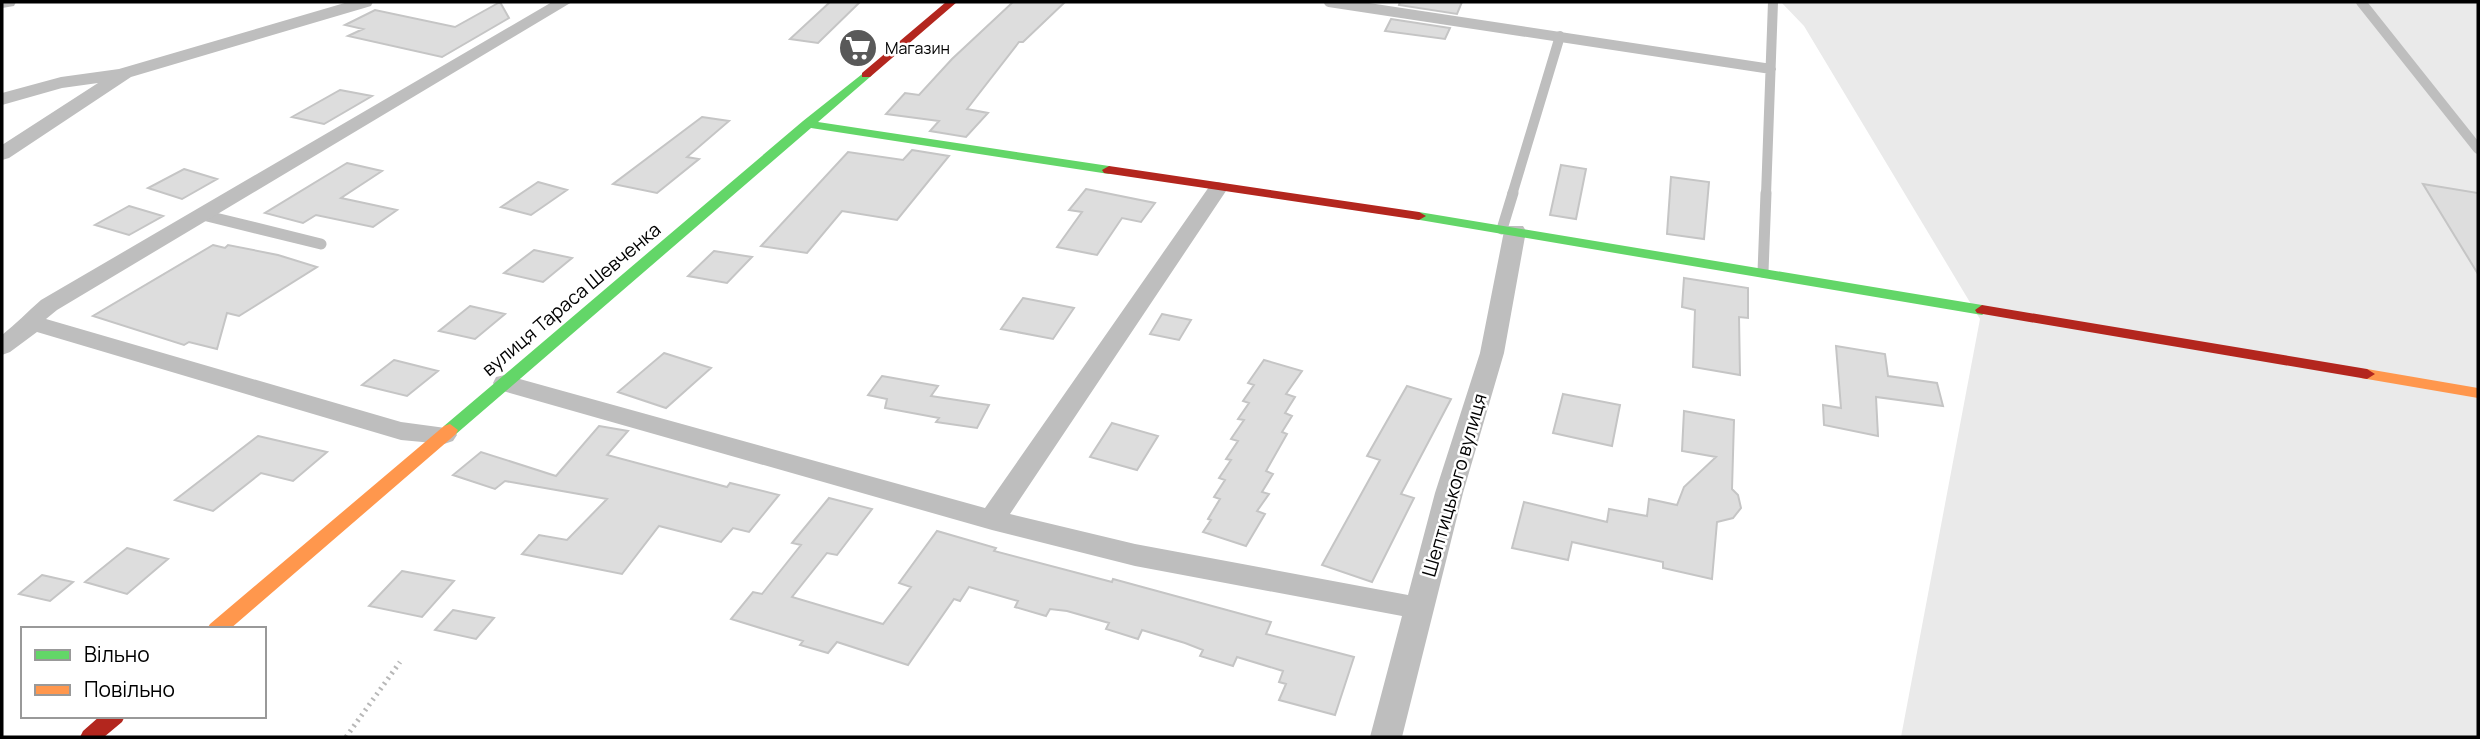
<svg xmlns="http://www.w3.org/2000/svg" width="2480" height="739" viewBox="0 0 2480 739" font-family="Manrope,sans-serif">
<rect width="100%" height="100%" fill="#fff"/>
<!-- green -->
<path fill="#eaeaea" d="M1781,2H2478V737H1901L1980,319L1804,26Z"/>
<!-- building -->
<path fill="#ddd" stroke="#c5c5c5" stroke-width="2" d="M500,2L509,18L442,57L348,36L363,29L345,25L375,10L455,27Z
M830,2H860L818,43L790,39Z
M1013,2H1065L1023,42H1019L967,109L988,113L966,137L930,131L939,121L886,114L905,93L919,95L952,59Z
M1400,2H1462L1457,14L1399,5Z
M1391,19L1450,28L1445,39L1385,31Z
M340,90L372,96L324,124L292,117Z
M702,117L729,121L687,157L699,159L657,193L613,184Z
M912,150L949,156L897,220L842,211L807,253L761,246L848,152L903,160Z
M347,163L382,171L341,198L397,210L373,227L316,215L303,223L265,213Z
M1561,165L1586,169L1576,219L1550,215Z
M184,169L217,179L182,199L148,188Z
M1671,177L1709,182L1704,239L1667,234Z
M538,182L567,190L531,215L501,207Z
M2423,184L2478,193V274Z
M1086,189L1155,203L1141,222L1122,218L1097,255L1057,247L1082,212L1069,210Z
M129,206L163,216L129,235L95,225Z
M213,245L225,248L228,245L278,255L317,267L239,316L227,313L217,349L189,342L184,345L93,316Z
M534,250L572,258L543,282L504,273Z
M714,251L752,257L727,283L688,276Z
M1684,278L1748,288V318L1739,317L1740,375L1693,367L1695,310L1682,307Z
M1023,298L1074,308L1053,339L1001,329Z
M470,306L505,314L475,339L439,331Z
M1162,314L1191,320L1179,340L1150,334Z
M1836,346L1885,354L1888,376L1937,383L1943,406L1876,397L1878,436L1824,425L1823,405L1841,408Z
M664,353L711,368L666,408L618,392Z
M394,360L438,371L407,396L362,385Z
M1264,360L1302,371L1286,394L1295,397L1285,413L1292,416L1282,432L1287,434L1266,471L1273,474L1262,492L1269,494L1257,511L1265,514L1246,546L1203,532L1211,520L1208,519L1220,499L1214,497L1225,480L1219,478L1231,460L1226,459L1238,441L1231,439L1244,420L1238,419L1249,403L1243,401L1254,385L1248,383Z
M882,376L938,386L931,396L989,405L977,428L936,422L939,418L885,408L887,399L868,395Z
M1407,386L1451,399L1401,494L1414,498L1372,582L1322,565L1380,460L1367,456Z
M1563,394L1620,405L1612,446L1553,433Z
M1684,411L1734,420L1732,489L1738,495L1741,508L1733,518L1717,522L1712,579L1663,568V562L1572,542L1568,560L1512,548L1524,502L1607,522L1609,509L1647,516L1649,499L1677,505L1684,487L1716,457L1682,451Z
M1112,423L1158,436L1137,470L1090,457Z
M599,426L628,431L607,455L727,487L730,483L779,495L749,532L733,528L721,542L659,526L622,574L522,554L539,535L567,540L607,499L505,481L495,489L453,475L481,452L556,476Z
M258,436L327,452L293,481L261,473L213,511L175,500Z
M829,498L872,509L837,555L827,553L792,597L883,624L911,587L899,583L937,531L996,548L994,551L1112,582L1113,579L1271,622L1266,634L1354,657L1335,715L1279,700L1286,684L1279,682L1283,671L1237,657L1233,666L1200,656L1203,650L1185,643L1142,630L1138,639L1106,629L1109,623L1067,611L1050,609L1046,616L1015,607L1018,601L969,587L960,601L954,599L908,665L837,642L828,653L800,645L803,641L731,619L753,592L762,594L801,545L792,543Z
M127,548L168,559L127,594L85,582Z
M402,571L454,581L422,617L369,606Z
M42,575L73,582L50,601L19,594Z
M453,610L494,618L476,639L435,630Z"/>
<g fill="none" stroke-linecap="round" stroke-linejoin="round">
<!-- path -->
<path stroke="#b8b8b8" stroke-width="5" stroke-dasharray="2 4.5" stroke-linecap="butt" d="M346,737L400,662"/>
<!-- lane-far1 -->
<path stroke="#bebebe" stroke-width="10" d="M1329,2L1771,69
M2361,2L2478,149
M1512,195L1560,36
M1766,195L1773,2"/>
<!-- lane -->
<path stroke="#bebebe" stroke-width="11" d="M203,215L321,244
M1502,229L1513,193
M1763,272L1766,193"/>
<!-- street -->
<path fill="#bebebe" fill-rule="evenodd" d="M2,2H16L14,6L2,8Z
M348,2H373L371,6L131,77L9,158L2,160V145L98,83L62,88L2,105V93L61,77L119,69Z
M552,2H572L57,310L46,319L401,422L453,429L457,435L453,441L444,444L401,440L37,332L10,352L2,355V335C16,324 27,312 41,300Z
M1218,182L1225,184L1228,188L1010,514L1135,544L1408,595L1435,493L1480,353L1504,231L1507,226H1523L1526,231L1504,353L1463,493L1402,737H1370L1402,616L1135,566L992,530L496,389L493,383L496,377L505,375L985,508L1211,184Z"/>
<!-- fast -->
<path fill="#63d668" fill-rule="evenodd" d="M866,71L872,75L870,77L818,122L1109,166L1116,170L1109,174L811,128L456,434H444L442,430L444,426L803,121Z
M1419,212L1982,305L1989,310L1982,315L1414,219L1412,216L1414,213Z"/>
<!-- slow -->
<path fill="#ff974d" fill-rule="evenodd" d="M2367,369L2478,388V398L2361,378L2359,374L2361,370Z
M450,424L458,430L456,434L230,629H207L210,624L444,426Z"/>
<!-- jam -->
<path fill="#b3261e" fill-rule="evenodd" d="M946,2H957L870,77H862V73Z
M1109,166L1419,212L1426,216L1419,220L1104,173L1102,170Z
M1982,305L2367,369L2375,374L2367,379L1977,313L1975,310Z
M100,716H125L122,722L104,737H80L83,731Z"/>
</g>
<!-- icons -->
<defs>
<symbol id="supermarket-disc" viewBox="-11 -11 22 22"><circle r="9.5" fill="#595959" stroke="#fff"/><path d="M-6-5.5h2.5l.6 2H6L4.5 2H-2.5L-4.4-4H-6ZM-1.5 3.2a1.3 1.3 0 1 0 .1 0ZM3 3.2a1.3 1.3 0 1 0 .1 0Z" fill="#fff"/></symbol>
</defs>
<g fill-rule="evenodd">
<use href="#supermarket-disc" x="836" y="26" width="44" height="44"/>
</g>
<g text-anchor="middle" stroke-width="5" stroke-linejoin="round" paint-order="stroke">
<!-- far-poi labels -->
<g font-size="16" fill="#000" stroke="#fff" text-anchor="start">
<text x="885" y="54">Магазин</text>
</g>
<!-- street labels -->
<g font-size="19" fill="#000" stroke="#fff">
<text transform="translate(571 299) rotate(-40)" y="7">вулиця Тараса Шевченка</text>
<text transform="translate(1454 485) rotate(-74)" y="7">Шептицького вулиця</text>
</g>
</g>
<!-- border -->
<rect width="2480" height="739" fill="none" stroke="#000000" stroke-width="7"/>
<!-- legend -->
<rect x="21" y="627" width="245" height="91" fill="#ffffff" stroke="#999999" stroke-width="2"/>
<rect x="35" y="650" width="35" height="10" fill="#63d668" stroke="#999999" stroke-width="2"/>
<text x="84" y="662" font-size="21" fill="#000000">Вільно</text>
<rect x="35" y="685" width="35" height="10" fill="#ff974d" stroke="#999999" stroke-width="2"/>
<text x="84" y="697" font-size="21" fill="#000000">Повільно</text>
</svg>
